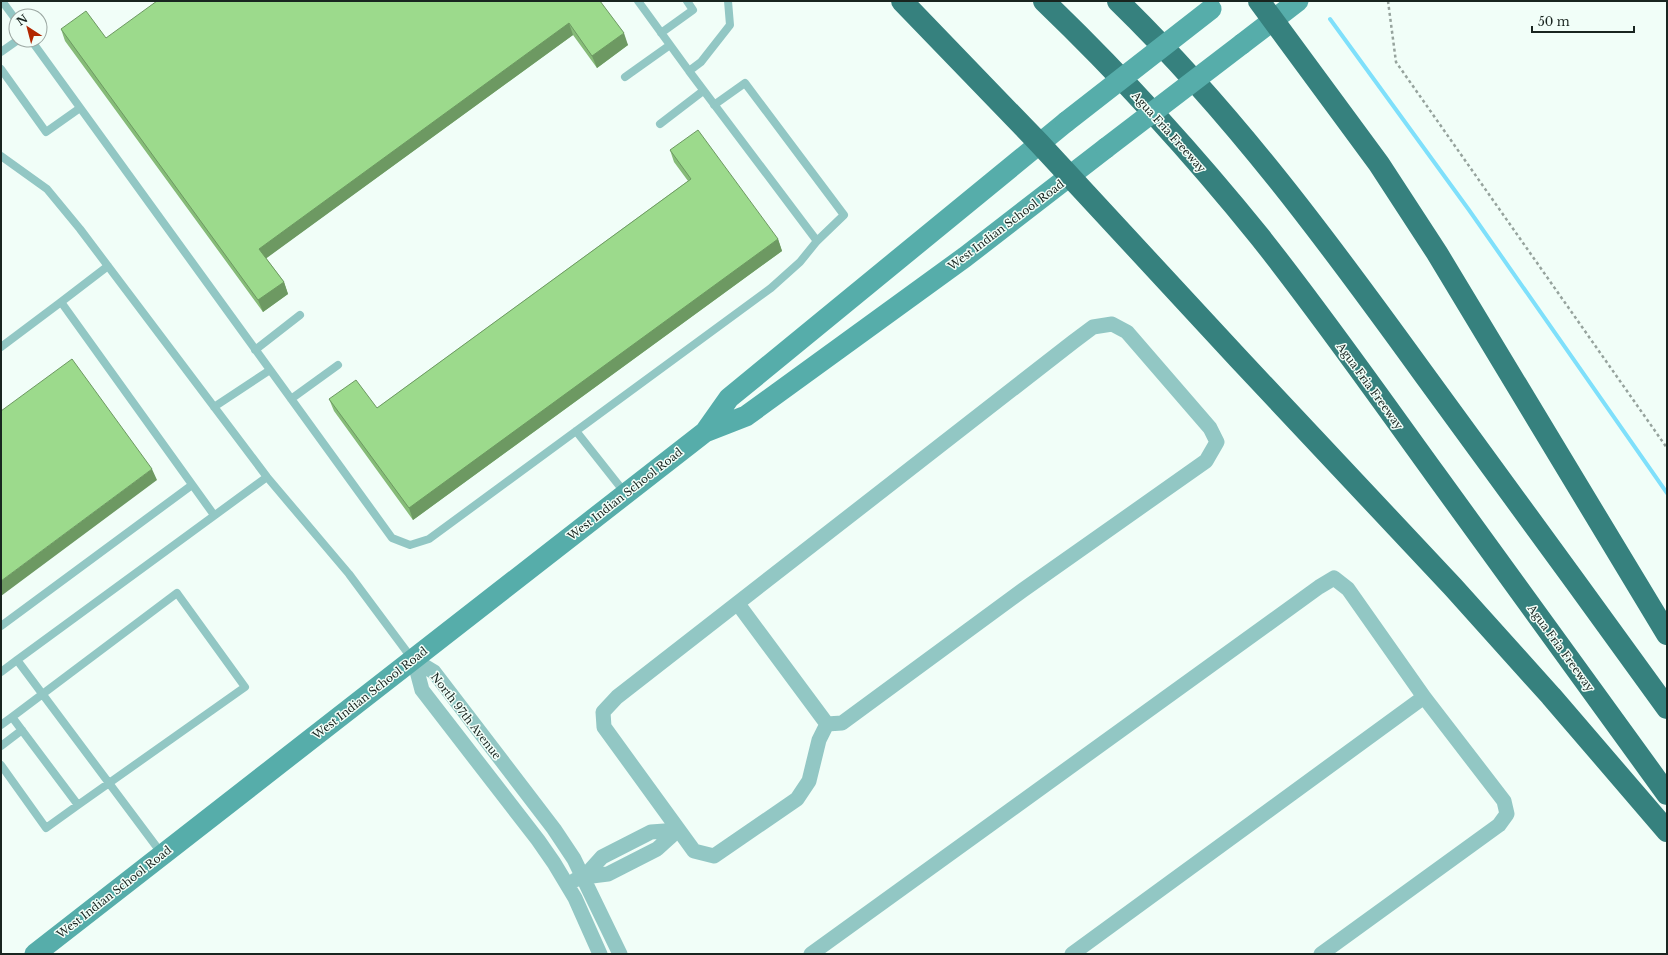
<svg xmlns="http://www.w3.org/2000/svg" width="1668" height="955" viewBox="0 0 1668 955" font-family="'Libre Baskerville',serif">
<rect width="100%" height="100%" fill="#f1fef8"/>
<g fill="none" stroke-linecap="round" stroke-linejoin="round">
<!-- stream -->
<path stroke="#7fe0fb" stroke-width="4" d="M1330,19L1469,210L1667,493"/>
<!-- path -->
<path stroke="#96a39d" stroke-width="2.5" stroke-dasharray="3 3" stroke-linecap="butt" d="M1388,1L1396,62L1667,448"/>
<!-- lane -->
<path stroke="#92c7c4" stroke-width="8" d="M2,1L16,20
M638,1L689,71L701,62L730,25L728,1
M661,33L693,10L687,1
M31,40L392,538L410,545L429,539L771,288L800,262L817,241
M1,52L18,40
M1,69L46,132L80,108
M689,71L817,241L844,215L745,83L714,105
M625,77L670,45
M660,124L703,91
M1,156L47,189L80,229L267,477L349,574L413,660
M108,266L61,302L214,515
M1,347L61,302
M255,350L300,315
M291,399L338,365
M214,407L270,370
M576,431L625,493
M177,593L245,687L78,805L12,717Z
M1,626L192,485
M17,660L267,477
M1,672L17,660L162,854
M1,725L12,717
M1,746L22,730
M1,765L46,828L78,805"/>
<!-- street -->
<path stroke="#92c7c4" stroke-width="15" d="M1112,324L1127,332L1210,428L1217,442L1206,461L1023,590L842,723L827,724L819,740L809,781L797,799L714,856L694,851L604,727L603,712L617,697L1073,342L1093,327Z
M738,604L827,724
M414,660L434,672L554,829L574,859L620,954
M414,660L422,690L538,840L554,863L575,898L600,954
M584,877L602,857L651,832L678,830
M575,880L584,877L608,874L657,849L678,830
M811,954L1319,587L1334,578L1348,589L1424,697L1504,801L1507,814L1499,825L1321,954
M1072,954L1424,697"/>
<!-- secondary -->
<path stroke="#56adaa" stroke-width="21" d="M1242,44L1298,1
M705,432L729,398L1066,122
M35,954L705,432L746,416L965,257L1106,148"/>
<!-- highway -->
<path stroke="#36817e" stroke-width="22" d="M902,1L1039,143L1238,358L1453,587L1551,696L1667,831
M1044,1C1121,75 1193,154 1260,237C1321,314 1377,394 1435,474C1512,581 1590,687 1667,794
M1118,1C1234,114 1329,243 1423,373C1505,485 1586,596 1667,708
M1259,1L1379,164L1437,253L1667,634"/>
<!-- secondary-bridge -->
<path stroke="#56adaa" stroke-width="21" d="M1066,122L1211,9
M1106,148L1242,44"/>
</g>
<!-- wall -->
<path fill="#86bb78" d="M600,1L628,45L597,68L573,35L266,258L284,282L288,294L263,312L65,41L61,29L106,38Z
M670,150L778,239L782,251L413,520L334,411L329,399L377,408L688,181L674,162Z"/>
<!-- shaded-wall -->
<path fill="#6d9962" d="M569,23L573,35L264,260L259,249Z
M624,33L628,45L597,68L592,56Z
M778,239L782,251L413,520L409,508Z
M284,282L288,294L263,312L258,300Z
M152,469L157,480L1,596V581Z"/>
<!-- building -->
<path fill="#9cda8c" stroke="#6d9962" d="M157,1H600L624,33L592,56L569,23L259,249L284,282L258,300L61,29L86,11L106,38Z
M698,130L778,239L409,508L329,399L356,380L377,408L691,179L670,150Z
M72,359L152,469L1,581V411Z"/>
<g text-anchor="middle" stroke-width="3" stroke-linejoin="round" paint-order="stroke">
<!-- street labels -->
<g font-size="11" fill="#192520" stroke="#f1fef8">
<text transform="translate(1169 132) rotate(48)" y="4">Agua Fria Freeway</text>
<text transform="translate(1006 225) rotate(-37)" y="4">West Indian School Road</text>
<text transform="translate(1370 386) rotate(54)" y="4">Agua Fria Freeway</text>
<text transform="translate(625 494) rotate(-38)" y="4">West Indian School Road</text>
<text transform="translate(1561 648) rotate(54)" y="4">Agua Fria Freeway</text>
<text transform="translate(370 693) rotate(-38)" y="4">West Indian School Road</text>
<text transform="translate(466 716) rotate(52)" y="4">North 97th Avenue</text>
<text transform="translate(114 892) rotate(-38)" y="4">West Indian School Road</text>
</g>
</g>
<!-- border -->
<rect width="1668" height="955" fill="none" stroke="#192520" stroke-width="4"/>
<!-- north arrow -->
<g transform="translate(28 28) rotate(324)"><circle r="19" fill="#f1fef8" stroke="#9ba7a2"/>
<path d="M0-3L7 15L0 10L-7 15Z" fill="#b22700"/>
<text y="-6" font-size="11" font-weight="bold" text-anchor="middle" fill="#192520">N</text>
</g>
<!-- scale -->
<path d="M1532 26v6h102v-6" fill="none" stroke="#192520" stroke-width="2"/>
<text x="1538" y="26" font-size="12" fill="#192520" stroke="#f1fef8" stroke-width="3" paint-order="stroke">50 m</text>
</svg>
